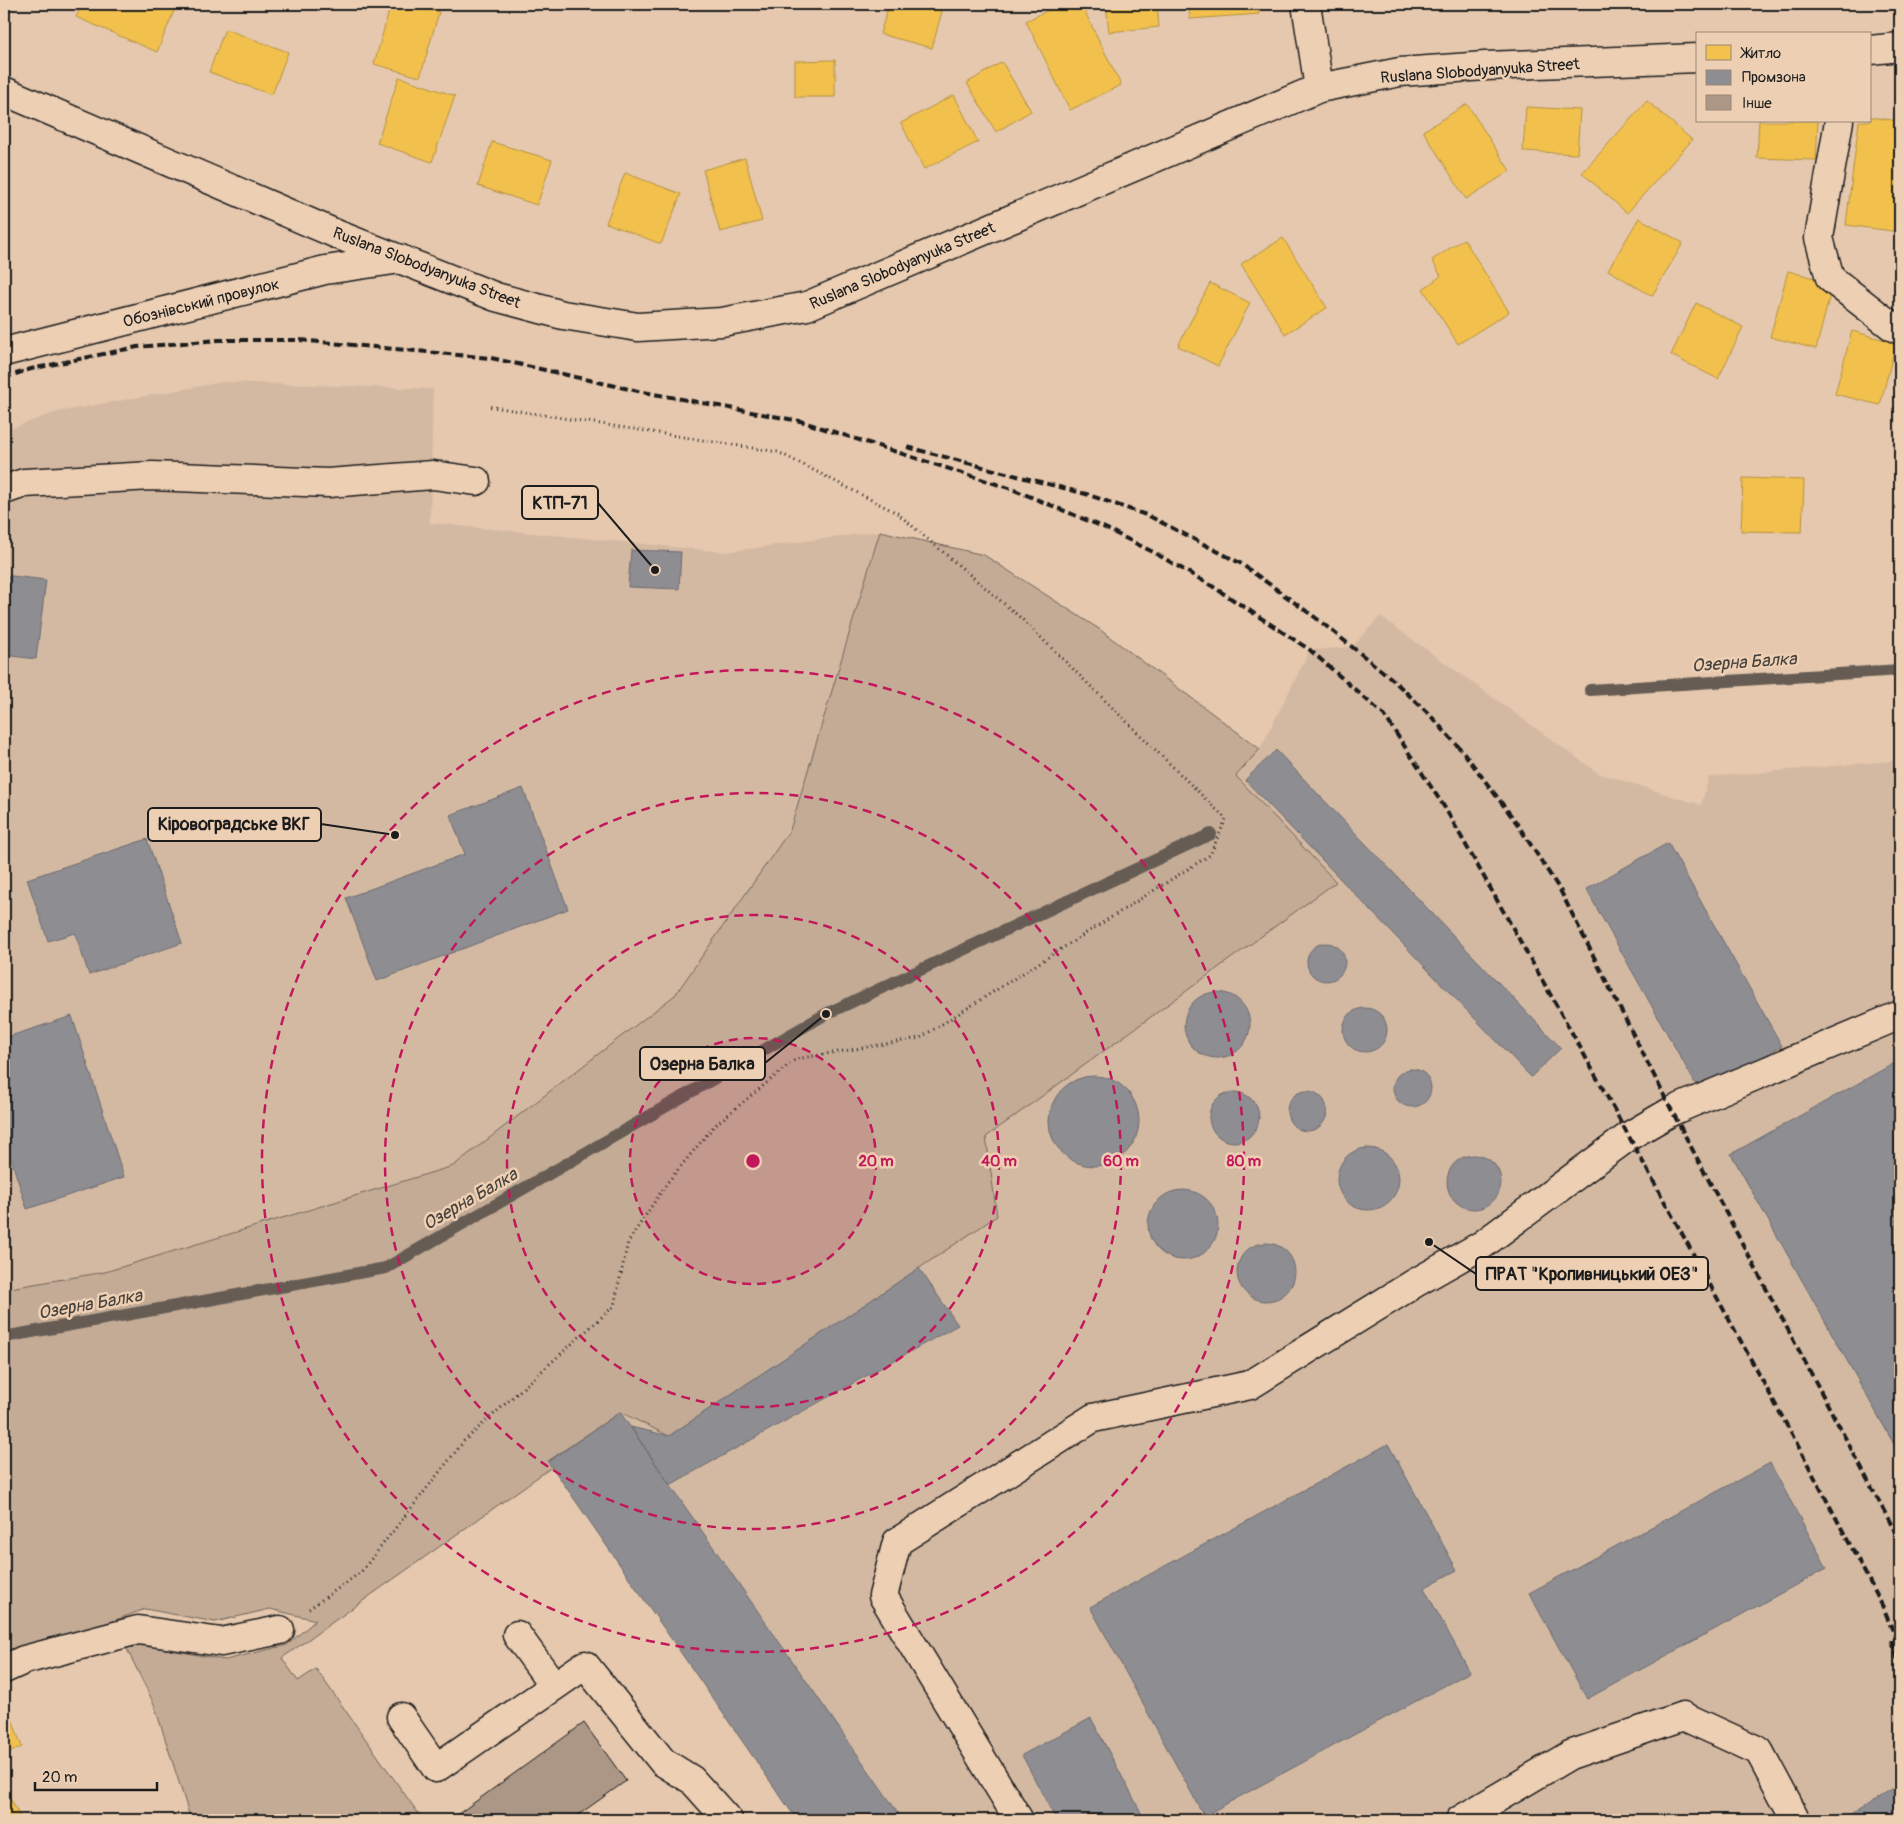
<svg xmlns="http://www.w3.org/2000/svg" width="1904" height="1824" viewBox="0 0 1904 1824" font-family="Pangolin,sans-serif">
<rect width="100%" height="100%" fill="#e5c8ae"/>
<filter id="ink" filterUnits="userSpaceOnUse"><feTurbulence type="fractalNoise" baseFrequency=".02" numOctaves="2"/><feDisplacementMap in="SourceGraphic" scale="10" xChannelSelector="R" yChannelSelector="G"/><feConvolveMatrix kernelMatrix="1 2 1 2 8 2 1 2 1" color-interpolation-filters="sRGB"/></filter>
<g filter="url(#ink)">
<!-- built -->
<path fill="#d4b9a2" d="M223,382L433,389L430,523L725,552L880,531L790,830L675,995L453,1166L105,1272L4,1289V431L57,412Z
M1380,616L1598,773L1701,805L1709,777L1900,760V1820H797L548,1462L620,1412L669,1436L997,1216L986,1137L1335,882L1236,776L1260,749L1310,650L1352,647Z"/>
<!-- green -->
<path fill="#c3ab96" stroke="#706459" d="M880,531L984,555L1099,629L1260,749L1236,776L1336,882L986,1137L997,1216L669,1436L620,1412L548,1461L552,1467L282,1658L298,1681L316,1669L423,1820H191L154,1704L123,1641L225,1660L287,1645L316,1620L270,1609L215,1622L145,1609L4,1662V1289L105,1272L453,1166L675,995L790,830Z"/>
<!-- homes -->
<path fill="#f2c14e" stroke="#b2903f" d="M82,4H177L157,52L76,17Z
M391,4H409L439,12L420,77L374,64Z
M889,4H944L932,48L880,34Z
M1061,4H1081L1121,85L1070,110L1026,21Z
M1106,4H1157L1159,27L1109,32Z
M1189,4H1258L1259,14L1190,19Z
M225,29L288,52L272,95L209,72Z
M835,60V97H795V61Z
M1002,62L1031,111L996,132L967,83Z
M399,77L455,96L432,162L377,143Z
M954,95L978,142L924,169L901,123Z
M1647,101L1692,140L1627,213L1582,173Z
M1467,104L1510,171L1466,199L1423,131Z
M1526,107L1580,110L1577,154L1523,151Z
M1870,117L1900,121V232L1846,225L1859,121H1870Z
M1759,121H1818L1816,160L1757,158Z
M492,142L552,160L537,205L478,186Z
M745,158L762,221L720,232L703,170Z
M625,173L681,194L661,244L606,223Z
M1639,218L1683,243L1652,296L1608,270Z
M1283,238L1327,308L1285,334L1241,264Z
M1464,239L1509,312L1458,344L1423,289L1441,276L1432,260Z
M1788,271L1833,283L1816,349L1770,337Z
M1210,283L1250,303L1218,366L1178,346Z
M1696,303L1743,327L1718,379L1671,355Z
M1852,331L1896,343L1880,405L1835,394Z
M1743,478L1804,480L1802,532L1741,531Z
M4,1697L22,1747L4,1753Z
M4,1786L21,1819L18,1820H4Z"/>
<!-- industry -->
<path fill="#8d8d92" stroke="#6b6b6f" d="M631,550L681,552L679,589L628,587Z
M4,575L46,580L36,659L4,655Z
M1276,750L1561,1048L1531,1077L1245,780Z
M523,788L568,909L377,981L346,898L465,854L450,815Z
M147,839L182,943L89,975L75,933L48,941L27,879Z
M1668,843L1782,1046L1700,1092L1586,889Z
M1307 962a19 19 0 1 1 38 0a19 19 0 1 1-38 0Z
M1184 1025a33 33 0 1 1 66 0a33 33 0 1 1-66 0Z
M1343 1030a22 22 0 1 1 44 0a22 22 0 1 1-44 0Z
M72,1016L124,1177L27,1209L4,1137V1038Z
M1900,1060V1455L1731,1154Z
M1393 1088a19 19 0 1 1 38 0a19 19 0 1 1-38 0Z
M1049 1121a45 45 0 1 1 90 0a45 45 0 1 1-90 0Z
M1287 1111a20 20 0 1 1 40 0a20 20 0 1 1-40 0Z
M1209 1117a25 25 0 1 1 50 0a25 25 0 1 1-50 0Z
M1337 1179a31 31 0 1 1 62 0a31 31 0 1 1-62 0Z
M1447 1182a27 27 0 1 1 54 0a27 27 0 1 1-54 0Z
M1148 1225a35 35 0 1 1 70 0a35 35 0 1 1-70 0Z
M1237 1272a29 29 0 1 1 58 0a29 29 0 1 1-58 0Z
M919,1268L958,1325L670,1485L631,1427L669,1436Z
M620,1412L670,1485L903,1820H797L552,1467L548,1462Z
M1388,1444L1457,1570L1424,1588L1470,1672L1204,1816L1090,1607Z
M1770,1463L1827,1568L1587,1699L1529,1593Z
M1091,1718L1145,1820H1056L1022,1755Z
M1900,1785V1820H1843Z"/>
<g fill="none" stroke-linecap="round" stroke-linejoin="round">
<!-- stream -->
<path stroke="#665c52" stroke-width="12" d="M1590,690L1900,670
M4,1337L386,1268L826,1014L1211,834"/>
</g>
<!-- building -->
<path fill="#ac9786" stroke="#1c1c1c" d="M584,1723L626,1781L571,1820H450Z"/>
<g fill="none" stroke-linecap="round" stroke-linejoin="round">
<defs>
<path id="minor" d="M1306,4L1319,88
M1839,121L1819,238L1830,278L1893,327L1900,330
M4,352L325,270L401,259
M4,490L24,483L152,476L328,483L433,475L476,481
M517,1635L554,1686
M4,1669L24,1660L138,1630L221,1642L280,1630
M401,1717L436,1768L585,1665L663,1762L692,1780L728,1820
M1019,1820L883,1596L897,1542L1093,1418L1250,1385L1415,1283L1482,1245L1629,1136L1672,1111L1900,1015
M1460,1820L1570,1755L1683,1716L1759,1751L1796,1820"/>
<path id="major" d="M1870,50L1900,47
M4,91L341,236L496,297L563,315L638,327L722,322L807,306L1319,88L1400,72L1485,66L1698,58"/>
</defs>
<!-- minor casing -->
<use href="#minor" stroke="#1c1c1c" stroke-width="31"/>
<!-- major casing -->
<use href="#major" stroke="#1c1c1c" stroke-width="31"/>
<!-- path -->
<path stroke="#1c1c1c" stroke-width="3" stroke-dasharray="1 4" stroke-linecap="butt" d="M309,1609L361,1572L464,1441L614,1306L628,1242L667,1183L714,1126L796,1059L920,1038L1210,855L1226,819L1022,619L897,513L778,452L487,406"/>
<!-- minor -->
<use href="#minor" stroke="#edcfb4" stroke-width="28"/>
<!-- major -->
<use href="#major" stroke="#edcfb4" stroke-width="28"/>
<!-- rail -->
<path stroke="#1c1c1c" stroke-width="4" stroke-dasharray="8 4" stroke-linecap="butt" d="M4,378L31,369L137,347L218,340H299L491,358L638,391L800,421L1012,489L1103,527L1155,553L1212,586L1310,650L1384,715L1445,808L1580,1047L1796,1442L1884,1609L1900,1648
M907,447L1086,494L1149,516L1240,563L1316,618L1391,678L1429,714L1464,753L1516,822L1560,890L1672,1111L1900,1541
M1892,1640L1900,1669"/>
</g>
</g>
<!-- distance rings -->
<circle cx="753" cy="1161" r="123" fill="#c2185b" fill-opacity=".12"/>
<g fill="none" stroke="#c2185b" stroke-width="2.5" stroke-dasharray="9 6">
<circle cx="753" cy="1161" r="123"/>
<circle cx="753" cy="1161" r="246"/>
<circle cx="753" cy="1161" r="368"/>
<circle cx="753" cy="1161" r="491"/>
</g>
<g text-anchor="middle" stroke-width="5" stroke-linejoin="round" paint-order="stroke">
<!-- street labels -->
<g font-size="16" fill="#1c1c1c" stroke="#edcfb4">
<text transform="translate(1480 70) rotate(-4)" y="6">Ruslana Slobodyanyuka Street</text>
<text transform="translate(902 265) rotate(-23)" y="6">Ruslana Slobodyanyuka Street</text>
<text transform="translate(427 267) rotate(21)" y="6">Ruslana Slobodyanyuka Street</text>
<text transform="translate(201 302) rotate(-14)" y="6">Обознівський провулок</text>
</g>
<!-- water labels -->
<g font-size="18" font-style="italic" fill="#47413c" stroke="#edcfb4">
<text transform="translate(1744 662) rotate(-4)" y="6">Озерна Балка</text>
<text transform="translate(470 1199) rotate(-30)" y="6">Озерна Балка</text>
<text transform="translate(90 1304) rotate(-10)" y="6">Озерна Балка</text>
</g>
</g>
<circle cx="753" cy="1161" r="8" fill="#c2185b" stroke="#edcfb4" stroke-width="2.5"/>
<g font-size="15" text-anchor="middle" font-weight="bold" fill="#c2185b" stroke="#edcfb4" stroke-width="5" stroke-linejoin="round" paint-order="stroke">
<text x="876" y="1166">20 m</text>
<text x="999" y="1166">40 m</text>
<text x="1121" y="1166">60 m</text>
<text x="1244" y="1166">80 m</text>
</g>
<!-- callouts -->
<path fill="none" stroke="#1c1c1c" stroke-width="2" d="M655 570L598 503M395 835L321 824M826 1014L765 1063M1429 1242L1476 1274"/>
<g fill="#1c1c1c" stroke="#edcfb4" stroke-width="2">
<circle cx="655" cy="570" r="5"/>
<circle cx="395" cy="835" r="5"/>
<circle cx="826" cy="1014" r="5"/>
<circle cx="1429" cy="1242" r="5"/>
</g>
<g fill="#edcfb4" stroke="#1c1c1c" stroke-width="2">
<rect x="522" y="486" width="76" height="33" rx="5"/>
<rect x="148" y="808" width="173" height="33" rx="5"/>
<rect x="640" y="1047" width="125" height="33" rx="5"/>
<rect x="1476" y="1257" width="232" height="33" rx="5"/>
</g>
<g font-size="18" text-anchor="middle" font-weight="bold" fill="#1c1c1c">
<text x="560" y="509">КТП-71</text>
<text x="234" y="830">Кіровоградське ВКГ</text>
<text x="702" y="1070">Озерна Балка</text>
<text x="1592" y="1280">ПРАТ "Кропивницький ОЕЗ"</text>
</g>
<!-- margin -->
<rect width="1904" height="1824" fill="none" stroke="#edcfb4" stroke-width="20"/>
<rect x="10" y="10" width="1884" height="1804" fill="none" stroke="#1c1c1c" stroke-width="2" filter="url(#ink)"/>
<!-- legend -->
<rect x="1696" y="32" width="175" height="90" fill="#edcfb4" stroke="#998777"/>
<rect x="1706" y="45" width="25" height="15" fill="#f2c14e" stroke="#998777"/>
<text x="1742" y="58" font-size="15" fill="#1c1c1c">Житло</text>
<rect x="1706" y="70" width="25" height="15" fill="#8d8d92" stroke="#998777"/>
<text x="1742" y="82" font-size="15" fill="#1c1c1c">Промзона</text>
<rect x="1706" y="95" width="25" height="15" fill="#ac9786" stroke="#998777"/>
<text x="1742" y="108" font-size="15" fill="#1c1c1c">Інше</text>
<!-- scale -->
<path d="M35 1782v8h122v-8" fill="none" stroke="#1c1c1c" stroke-width="2.5"/>
<text x="42" y="1782" font-size="15" fill="#1c1c1c" stroke="#edcfb4" stroke-width="4" paint-order="stroke">20 m</text>
</svg>
